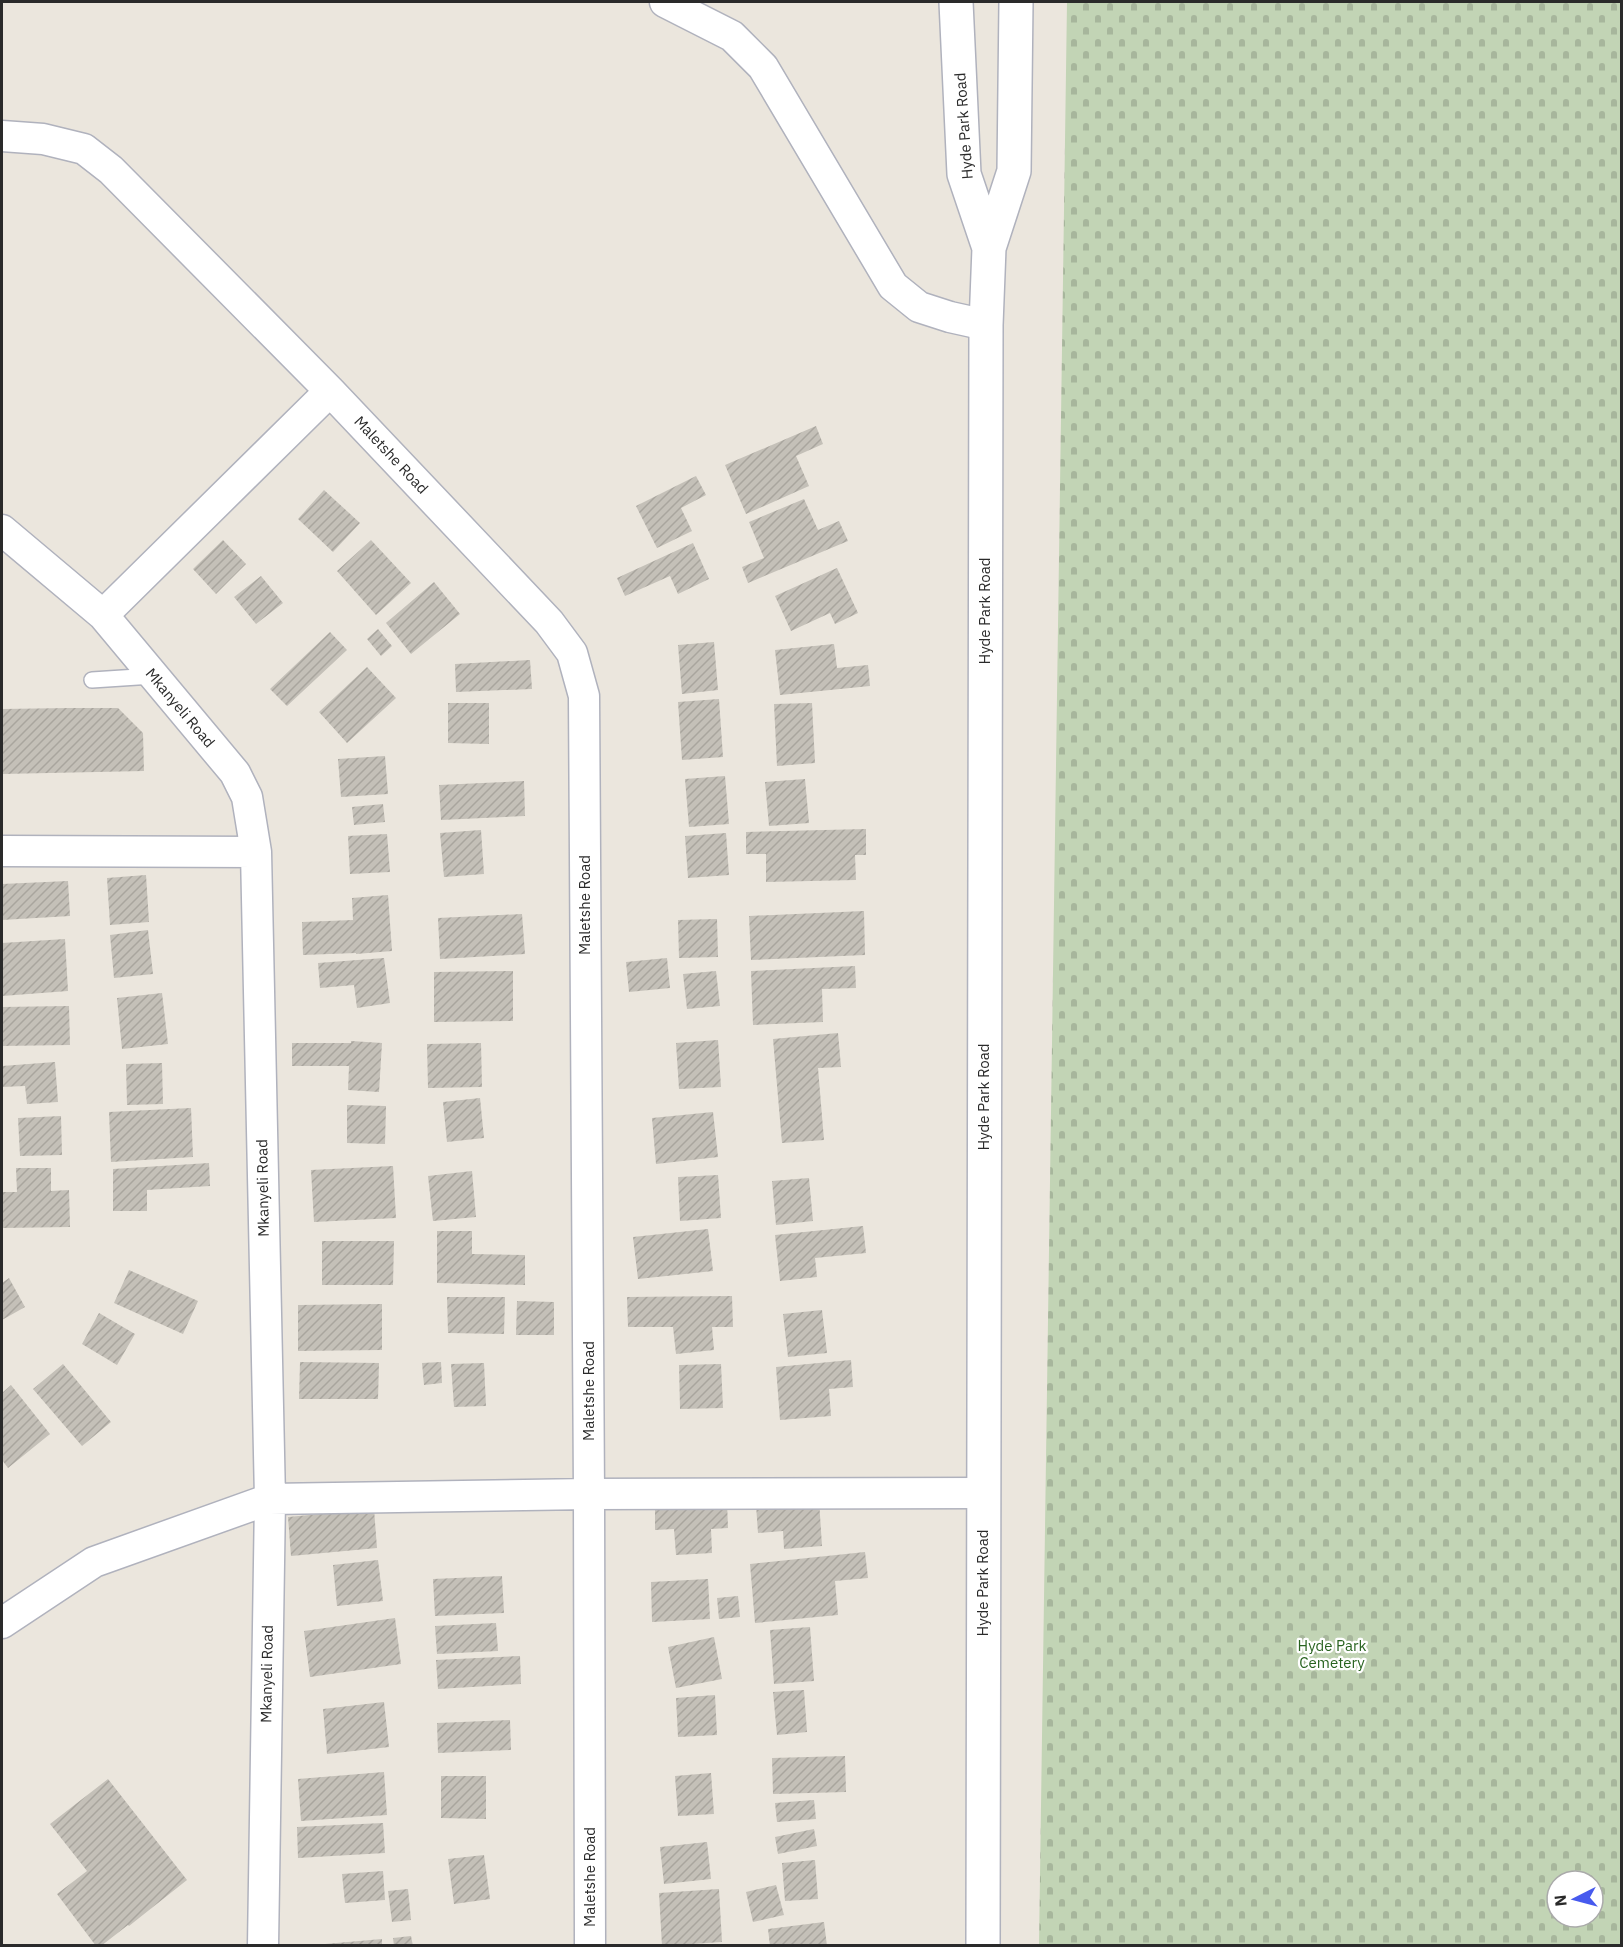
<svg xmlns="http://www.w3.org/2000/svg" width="1623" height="1947" viewBox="0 0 1623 1947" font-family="'IBM Plex Sans',sans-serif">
<defs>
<pattern id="cemetery-stones" width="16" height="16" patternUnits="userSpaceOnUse" patternTransform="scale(1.5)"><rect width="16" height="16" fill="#c2d4b5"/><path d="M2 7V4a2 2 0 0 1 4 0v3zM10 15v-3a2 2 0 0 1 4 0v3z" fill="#a7b69c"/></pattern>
<pattern id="building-hatch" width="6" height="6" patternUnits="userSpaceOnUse" patternTransform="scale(1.5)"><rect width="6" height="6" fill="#c4c0b8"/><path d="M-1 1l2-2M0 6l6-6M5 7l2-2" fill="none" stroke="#a9a59e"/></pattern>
</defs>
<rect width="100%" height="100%" fill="#ebe6dd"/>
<!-- cemetery -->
<path fill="url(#cemetery-stones)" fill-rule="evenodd" d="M1067,2H1621V1945H1039ZM1557,1881H1593V1917H1557Z"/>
<!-- building -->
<path fill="url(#building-hatch)" d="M816,426L823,444L796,456L809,486L746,514L725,465Z
M696,476L706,495L681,508L692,531L657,548L636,506Z
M324,490L360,523L333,552L298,519Z
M804,499L818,530L839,521L848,541L748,583L742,567L764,558L749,522Z
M223,540L246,564L216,594L193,569Z
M371,540L411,583L376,615L337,571Z
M693,543L709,579L678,594L670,576L625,596L617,578Z
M837,568L858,613L835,624L830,613L791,631L775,596Z
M261,576L283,603L256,624L234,597Z
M434,582L460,614L411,654L386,623Z
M378,629L392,646L381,656L367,639Z
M330,632L347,650L287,706L270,689Z
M714,642L718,690L682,694L678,645Z
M834,644L837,668L868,665L870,686L780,695L775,650Z
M530,660L532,689L456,692L455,664Z
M367,667L396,698L347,743L319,712Z
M719,699L723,757L682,760L678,702Z
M448,703H489V744L448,743Z
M812,703L815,763L777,766L774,704Z
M69,708H118L143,733L144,771L2,774V709Z
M385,756L388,794L341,797L338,759Z
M725,776L729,824L689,827L685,779Z
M805,779L809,823L769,826L765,782Z
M524,781L525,816L441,820L439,785Z
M383,804L385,822L354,825L352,807Z
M866,829V855H855L856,880L766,882V854H746V832Z
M481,830L484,874L444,877L440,833Z
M726,833L729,875L688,878L685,836Z
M387,834L390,872L350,874L348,836Z
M146,875L149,922L110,925L107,878Z
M68,881L70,916L2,920V884Z
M388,895L392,951L356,954V953L303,955L302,922L353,920L352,898Z
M864,911L865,955L751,960L749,916Z
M522,914L525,954L440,959L438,918Z
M717,919L718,957L679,958L678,920Z
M148,930L153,974L114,978L110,935Z
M65,939L68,991L2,996V943Z
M384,958L390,1003L357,1008L354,985L320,988L318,963Z
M667,958L670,988L629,992L626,962Z
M855,966L856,988L822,989L823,1022L753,1025L751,971Z
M513,971V1021L434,1022V972Z
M716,971L720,1006L687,1009L683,974Z
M162,993L168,1044L122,1049L117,998Z
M69,1006L70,1045L2,1046V1007Z
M838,1033L841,1067L818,1068L824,1140L782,1143L773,1039Z
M718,1040L721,1087L679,1089L676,1043Z
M351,1041L382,1043L379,1092L348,1090L349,1066H292V1043H351Z
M481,1043L482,1087L428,1088L427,1044Z
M55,1062L58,1102L27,1104L25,1086L2,1087V1066Z
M162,1063L163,1104L127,1105L126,1064Z
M480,1098L484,1138L447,1142L443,1102Z
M347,1105L386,1106L385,1144L347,1143Z
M191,1108L193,1157L111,1162L109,1112Z
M713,1112L718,1157L656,1164L652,1118Z
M61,1116L62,1155L20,1156L18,1118Z
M209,1163L210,1186L147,1190V1211H113V1169Z
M393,1166L396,1218L314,1222L311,1170Z
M16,1168H51V1191L69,1190L70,1227L2,1228V1192H17Z
M472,1171L476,1217L433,1221L428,1176Z
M718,1175L721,1218L680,1221L678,1177Z
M809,1178L813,1221L776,1225L772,1181Z
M863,1226L866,1253L815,1258L817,1277L780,1281L775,1235Z
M708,1229L713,1271L638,1279L633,1237Z
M437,1231H472V1254L525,1255V1285L437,1283Z
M322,1241H394L393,1285H322Z
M129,1270L198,1301L183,1334L114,1303Z
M9,1278L25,1307L2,1320V1283Z
M732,1296L733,1327H712L714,1350L676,1354L673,1327H628L627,1297Z
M447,1297H505L504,1334L448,1333Z
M517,1301L554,1302V1335H516Z
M382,1304V1350L298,1351V1305Z
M822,1310L827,1353L788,1357L783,1314Z
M99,1313L135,1334L117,1365L82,1344Z
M851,1360L853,1387L829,1389L831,1416L780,1420L776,1367Z
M300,1362L379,1363L378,1399H299Z
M441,1362L442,1383L424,1385L422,1363Z
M484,1363L486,1406L454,1407L451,1364Z
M63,1364L111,1422L82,1446L33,1389Z
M721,1364L723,1408L680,1409L679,1365Z
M11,1385L50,1434L8,1468L2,1460V1393Z
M819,1500L822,1546L784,1549L783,1531L758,1533L756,1505Z
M727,1502L728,1528L711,1529L712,1553L676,1555L674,1529L655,1530V1504Z
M374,1509L377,1548L291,1556L288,1517Z
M865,1552L868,1578L835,1581L838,1615L755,1623L750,1564Z
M378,1560L383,1601L337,1606L333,1565Z
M502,1576L504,1613L435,1616L433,1579Z
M708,1579L710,1619L652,1622L651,1582Z
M738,1596L740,1617L719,1619L717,1598Z
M395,1618L401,1664L310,1677L304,1631Z
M496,1623L498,1651L437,1654L435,1626Z
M810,1627L814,1681L774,1684L770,1630Z
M714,1637L722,1679L676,1688L668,1647Z
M520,1656L521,1684L438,1689L436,1660Z
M804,1690L807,1732L777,1735L773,1692Z
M715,1695L717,1735L678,1737L676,1698Z
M384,1702L389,1747L327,1754L323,1709Z
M510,1720L511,1750L438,1753L437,1723Z
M845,1756L846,1792L773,1794L772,1758Z
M384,1772L387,1815L301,1821L298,1779Z
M711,1773L714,1814L678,1816L675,1776Z
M441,1776H486V1819L441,1818Z
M108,1779L187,1880L129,1926L128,1925L101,1946H96L57,1894L87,1871L50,1824Z
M814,1800L816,1819L777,1822L775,1803Z
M383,1823L385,1853L298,1858L297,1827Z
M814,1829L817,1846L778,1854L775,1837Z
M707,1842L711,1879L664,1884L660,1847Z
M484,1855L490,1899L454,1904L448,1859Z
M815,1860L818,1899L785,1901L782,1863Z
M383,1871L385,1900L345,1903L342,1874Z
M776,1885L784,1915L753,1922L746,1892Z
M408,1889L411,1920L392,1922L388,1891Z
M719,1889L722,1942L662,1946L659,1893Z
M824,1922L827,1946H770L768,1929Z
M411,1936L413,1946H394L393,1938Z
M382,1939V1946H325V1944Z"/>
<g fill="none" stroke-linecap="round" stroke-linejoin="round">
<defs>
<path id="lane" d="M92,680L153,676"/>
<path id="street" d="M665,2L732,36L763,67L893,286L919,307L950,317L986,325
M2,136L43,139L84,149L111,170L330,391L549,622L572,653L584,696L589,1494L590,1946
M2,530L103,615L235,773L247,797L256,852L270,1499L263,1946
M103,615L330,391
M2,851L256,852
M2,1623L94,1562L270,1499L589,1494L983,1493"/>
<path id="secondary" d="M956,2L964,174L989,248
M983,1946L986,325L989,248L1014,171L1016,2"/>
</defs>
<!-- lane casing -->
<use href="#lane" stroke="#b0b2bd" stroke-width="18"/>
<!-- street casing -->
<use href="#street" stroke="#b0b2bd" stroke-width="33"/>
<!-- secondary casing -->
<use href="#secondary" stroke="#b0b2bd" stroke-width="36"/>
<!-- lane -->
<use href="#lane" stroke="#fff" stroke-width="15"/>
<!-- street -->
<use href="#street" stroke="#fff" stroke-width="30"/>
<!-- secondary -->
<use href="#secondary" stroke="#fff" stroke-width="33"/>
</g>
<g text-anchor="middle" stroke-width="4.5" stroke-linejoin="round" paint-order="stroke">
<!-- street labels -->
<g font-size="15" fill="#2a2a2a" stroke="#fff">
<text transform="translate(964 126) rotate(-94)" y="5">Hyde Park Road</text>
<text transform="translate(391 455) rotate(47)" y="5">Maletshe Road</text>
<text transform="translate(985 611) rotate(-90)" y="5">Hyde Park Road</text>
<text transform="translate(180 708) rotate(50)" y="5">Mkanyeli Road</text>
<text transform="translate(585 905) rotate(-90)" y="5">Maletshe Road</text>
<text transform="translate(984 1097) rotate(-90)" y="5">Hyde Park Road</text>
<text transform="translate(263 1188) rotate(-91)" y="5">Mkanyeli Road</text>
<text transform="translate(589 1391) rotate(-90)" y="5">Maletshe Road</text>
<text transform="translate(983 1583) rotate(-90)" y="5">Hyde Park Road</text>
<text transform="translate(267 1674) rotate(-89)" y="5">Mkanyeli Road</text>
<text transform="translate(590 1877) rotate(-90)" y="5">Maletshe Road</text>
</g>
<!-- park labels -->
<g font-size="15" fill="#28631f" stroke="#fff">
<text x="1332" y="1651">Hyde Park<tspan x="1332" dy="17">Cemetery</tspan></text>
</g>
</g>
<!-- border -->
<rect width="1623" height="1947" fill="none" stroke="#2a2a2a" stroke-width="6"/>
<!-- north arrow -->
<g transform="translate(1575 1899) rotate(264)"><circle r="28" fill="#ffffff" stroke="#aaaaaa" stroke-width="1.5"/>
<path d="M0-4.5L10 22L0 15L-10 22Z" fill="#475aee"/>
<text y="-9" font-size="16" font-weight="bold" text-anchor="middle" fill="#2a2a2a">N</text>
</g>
</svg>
